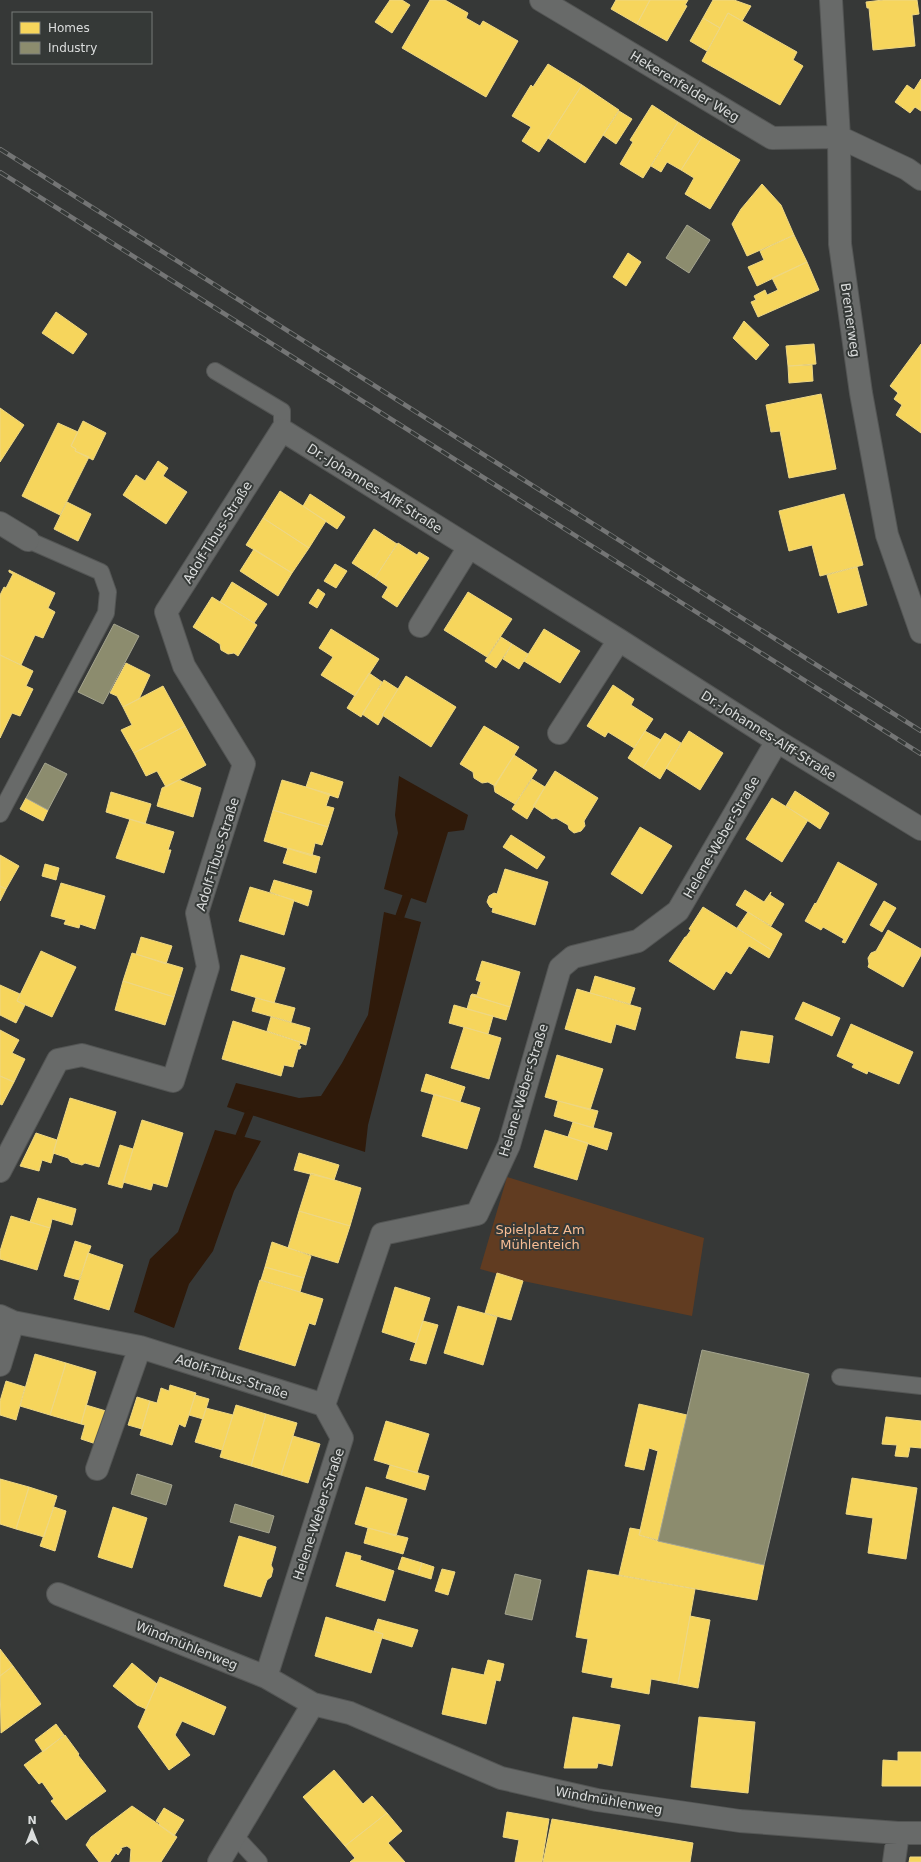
<svg xmlns="http://www.w3.org/2000/svg" width="921" height="1862" viewBox="0 0 921 1862" font-family="'DejaVu Sans',sans-serif">
<rect width="100%" height="100%" fill="#363837"/>
<!-- green -->
<path fill="#613c21" d="M507,1177L704,1238L692,1316L523,1281L480,1269Z"/>
<!-- water -->
<path fill="#2f1a0a" d="M399,776L468,815L464,830L448,832L426,903L384,889L398,833L395,815Z
M384,912L421,922L368,1125L365,1152L227,1107L236,1083L299,1098L321,1096L342,1063L368,1015Z
M215,1130L261,1141L234,1191L213,1251L189,1284L174,1328L134,1312L150,1259L178,1232Z"/>
<!-- homes -->
<path fill="#f6d55c" stroke="#eed783" d="M390,0H402L410,5L392,33L375,22Z
M430,0H445L468,13L466,18L480,26L483,21L518,41L486,97L402,48Z
M616,0H650L637,24L611,9Z
M650,0H688L685,5L687,6L667,41L637,24Z
M713,0H734L751,6L742,21L728,13L720,28L703,18Z
M883,0H917L919,14L912,15L915,46L873,50L869,8H867L866,2Z
M728,13L797,52L793,60L803,66L780,105L702,61Z
M703,18L720,28L707,51L690,41Z
M548,64L582,85L539,152L522,141L531,127L512,116L531,85L533,87Z
M921,79V111L915,107L910,113L895,102L907,85L914,90Z
M582,85L619,110L585,163L548,138Z
M652,105L678,122L643,178L620,164L633,142L630,140Z
M619,111L632,119L616,144L603,135Z
M678,122L702,137L681,170L667,162L661,172L651,166Z
M702,137L740,160L710,209L685,194L694,178L681,170Z
M762,184L781,205L794,235L747,256L732,224L741,209Z
M794,235L807,262L757,286L748,267L764,260L760,251Z
M628,253L641,262L626,286L613,277Z
M807,262L819,290L758,317L751,302L756,300L754,296L765,290L767,295L778,290L772,278Z
M56,312L87,334L73,354L42,333Z
M744,321L769,345L756,360L733,338Z
M814,344L816,364L788,366L786,346Z
M921,344V433L896,415L902,405L894,399L898,393L890,386Z
M812,365L813,381L789,383L788,366Z
M821,394L836,469L789,478L780,431L771,432L766,405Z
M0,408L24,425L0,462Z
M83,421L106,433L93,460L75,451L76,449L71,446Z
M58,423L78,432L71,446L76,449L75,451L89,457L60,515L22,496Z
M158,461L168,468L163,476L187,492L166,524L123,495L136,475L145,481Z
M280,491L326,521L309,548L263,518Z
M310,494L345,517L337,529L303,506Z
M844,494L863,565L820,576L812,545L789,551L779,511Z
M67,502L91,514L78,541L54,529Z
M263,518L309,548L292,573L246,545Z
M374,529L397,544L375,578L352,563Z
M398,543L417,555L419,552L429,558L397,607L382,597L388,587L375,578Z
M254,549L292,573L278,596L240,571Z
M335,564L347,571L336,588L324,581Z
M857,567L867,605L838,613L827,575Z
M9,570L55,593L48,608L55,612L43,638L35,635L21,665L0,655V595L4,587L6,588L13,574L9,572Z
M232,582L267,604L254,623L220,602Z
M318,589L325,594L317,608L309,603Z
M468,592L512,619L487,657L444,630Z
M212,597L257,625L238,656L234,653L228,654L221,650L220,644L193,627Z
M331,629L379,659L355,696L321,675L333,657L319,648Z
M544,629L580,651L560,683L524,661Z
M501,637L512,644L496,668L485,661Z
M512,644L528,654L519,669L503,659Z
M0,655L33,671L26,686L33,689L20,716L12,713L0,738Z
M126,663L150,675L139,699L123,707L117,696L110,693Z
M369,673L382,682L361,717L347,708Z
M406,676L456,707L431,747L382,715Z
M384,680L398,689L382,715L383,716L378,725L362,714Z
M613,685L634,699L631,705L653,719L634,748L608,732L605,737L587,726Z
M163,686L185,726L134,753L121,730L132,725L123,707Z
M185,726L206,765L166,787L157,771L146,776L134,753Z
M484,726L519,747L495,786L488,782L482,783L474,778L473,772L460,764Z
M645,731L661,740L643,768L628,758Z
M689,731L723,753L700,790L666,768Z
M665,733L681,743L660,779L643,768Z
M514,755L537,770L515,804L495,792L494,786Z
M555,771L598,798L584,821L585,826L581,831L574,833L569,829L568,825L556,818L552,819L533,806Z
M311,772L343,782L338,798L306,787Z
M532,779L545,787L527,819L512,809Z
M179,780L201,788L193,817L157,806L162,788Z
M282,780L330,794L326,806L334,808L328,827L273,810Z
M795,791L829,813L820,829L786,806Z
M111,792L151,804L145,824L106,812Z
M26,798L48,810L43,821L20,809Z
M772,798L808,820L782,862L746,839Z
M273,810L328,827L322,845L315,843L312,856L264,841Z
M130,819L174,832L168,850H171L164,873L116,858Z
M640,827L672,846L642,894L611,874Z
M511,835L545,857L537,869L503,847Z
M288,848L320,857L316,873L283,863Z
M0,855L19,866L6,889L0,886Z
M838,862L877,884L845,943L842,942L844,939L823,927L821,930L805,921L815,903L816,904Z
M45,864L59,868L56,880L42,876Z
M505,869L548,882L535,925L492,912L493,908L490,907L487,902L489,896L494,893L497,894Z
M274,880L312,891L308,906L270,892Z
M61,883L105,896L95,929L80,924L79,928L64,924L66,920L51,916Z
M0,886L6,889L0,901Z
M250,887L294,900L284,935L239,921Z
M745,890L764,902L771,892L770,895L784,904L771,926L736,905Z
M884,901L896,908L882,932L870,925Z
M703,907L773,951L769,958L749,946L731,974L726,971L714,990L669,961L685,937H686L691,930L689,929Z
M748,912L782,934L773,951L737,928Z
M888,930L921,949V955L903,987L868,967L869,964L868,958L871,953L876,951Z
M141,937L172,946L166,964L136,954Z
M41,951L76,967L52,1017L17,1001Z
M132,953L183,968L174,997L123,981Z
M241,955L285,968L274,1003L231,990Z
M482,961L520,972L510,1007L471,995L472,994L477,995L481,982L476,980Z
M595,976L635,988L630,1004L590,993Z
M123,981L174,997L165,1025L115,1010Z
M0,985L20,994L17,1001L25,1005L16,1023L0,1015Z
M577,989L641,1008L635,1030L616,1024L611,1043L565,1029Z
M471,995L510,1007L506,1020L467,1009Z
M256,998L295,1008L291,1022L252,1011Z
M803,1002L840,1018L832,1036L795,1019Z
M454,1005L493,1016L488,1034L449,1023Z
M271,1017L310,1028L306,1044L267,1031Z
M233,1021L306,1044V1045L300,1043L299,1046H301L300,1049H298L293,1067L284,1065L281,1076L222,1059Z
M851,1024L913,1052L899,1084L868,1071L867,1074L852,1067L854,1064L837,1056Z
M464,1027L501,1038L489,1079L451,1068Z
M0,1030L19,1040L12,1053L25,1059L14,1082L0,1076Z
M741,1031L773,1036L769,1063L736,1058Z
M557,1055L603,1069L590,1110L545,1097Z
M426,1074L465,1087L460,1102L421,1091Z
M0,1076L14,1082L2,1105L0,1104Z
M434,1094L480,1108L467,1149L422,1136Z
M70,1098L116,1112L99,1167L85,1163L82,1165L71,1162L68,1158L53,1153Z
M558,1101L598,1111L593,1128L554,1116Z
M142,1120L183,1133L167,1187L153,1183L151,1190L123,1182Z
M573,1122L612,1133L607,1150L568,1137Z
M545,1130L588,1143L577,1180L534,1167Z
M36,1133L57,1140L51,1163L42,1160L39,1171L20,1166Z
M120,1145L133,1149L122,1188L108,1184Z
M299,1153L339,1165L334,1180L294,1170Z
M311,1173L361,1188L350,1226L299,1211Z
M38,1198L76,1209L72,1225L52,1219L50,1228L30,1222Z
M299,1211L350,1226L338,1263L288,1248Z
M11,1216L50,1228L37,1270L0,1259V1251Z
M75,1241L91,1246L79,1280L64,1276Z
M272,1242L311,1256L304,1278L265,1267Z
M88,1253L123,1265L109,1310L74,1299Z
M265,1267L304,1278L300,1292L261,1280Z
M497,1273L523,1281L511,1320L485,1313Z
M260,1280L323,1299L315,1325L309,1323L295,1366L239,1349Z
M395,1287L430,1298L416,1343L382,1332Z
M458,1306L497,1317L483,1365L444,1353Z
M423,1321L438,1325L426,1364L410,1360Z
M35,1354L66,1363L50,1415L20,1406Z
M66,1363L96,1372L81,1424L50,1415Z
M6,1381L25,1387L16,1420L0,1415V1401Z
M170,1385L196,1393L185,1427L179,1424L172,1445L140,1435L150,1401L157,1403L161,1388L169,1391Z
M195,1395L209,1399L203,1419L189,1415Z
M137,1397L150,1401L142,1429L128,1425Z
M639,1404L687,1415L658,1540L639,1535L658,1451L649,1448L644,1470L625,1466Z
M86,1405L106,1411L96,1444L81,1439L85,1425L81,1424Z
M236,1405L266,1414L251,1466L220,1457Z
M206,1408L233,1415L222,1450L195,1442Z
M266,1414L297,1423L281,1475L251,1466Z
M886,1417L921,1421V1448L910,1447L908,1457L895,1456L897,1445L882,1444Z
M386,1421L429,1434L417,1473L374,1460Z
M293,1436L320,1444L308,1483L281,1475Z
M390,1465L429,1476L425,1490L386,1478Z
M852,1478L917,1488L906,1559L868,1553L873,1518L846,1514Z
M0,1479L29,1487L16,1529L0,1524Z
M29,1487L57,1496L44,1537L16,1529Z
M366,1487L407,1499L396,1536L355,1524Z
M54,1507L66,1511L55,1551L40,1546Z
M113,1507L147,1518L132,1568L98,1557Z
M368,1528L408,1538L403,1554L364,1543Z
M630,1528L641,1530L639,1535L658,1541L764,1565L757,1600L619,1575Z
M239,1536L276,1547L271,1565L273,1569L271,1577L267,1580L261,1597L224,1586Z
M346,1552L361,1556L360,1560L394,1571L385,1601L336,1586Z
M402,1557L422,1563L418,1575L398,1569Z
M422,1563L434,1567L431,1579L418,1575Z
M442,1569L455,1572L448,1595L435,1591Z
M588,1570L695,1589L678,1684L651,1679L649,1694L611,1687L613,1678L582,1672L588,1639L576,1637Z
M690,1616L710,1620L698,1688L678,1684Z
M326,1617L383,1634L371,1673L315,1656Z
M378,1619L418,1630L412,1647L382,1638L383,1634L374,1631Z
M0,1649L13,1666L0,1676Z
M488,1660L504,1664L500,1681L496,1680L486,1724L442,1714L452,1668L484,1675Z
M132,1663L157,1684L146,1709L137,1705L113,1686Z
M13,1666L41,1704L1,1733L0,1676Z
M160,1677L226,1707L214,1735L182,1721L175,1735L190,1755L169,1770L138,1727Z
M573,1717L620,1725L612,1766L598,1763L597,1768H564Z
M699,1717L755,1722L748,1793L691,1787Z
M56,1724L64,1735L43,1752L35,1740Z
M65,1735L79,1754L78,1755L106,1791L66,1820L51,1801L54,1799L42,1782L39,1784L24,1765Z
M898,1752H921V1786H882L883,1760L898,1761Z
M334,1770L363,1804L372,1796L387,1813L345,1846L303,1797Z
M132,1806L177,1837L161,1862H130L131,1849L127,1846L120,1848L122,1849L118,1855L116,1853L110,1862H99L86,1845L91,1837Z
M164,1808L184,1820L174,1836L159,1825L160,1824L156,1821Z
M507,1812L549,1819L542,1862H515L519,1840L503,1837Z
M387,1813L402,1831L388,1843L405,1862H350L355,1858L345,1846Z
M552,1819L693,1843L690,1862H543Z
M910,1857H921V1862H909Z"/>
<!-- industry -->
<path fill="#8c8c6e" stroke="#a4a48f" d="M687,225L710,240L689,273L666,258Z
M114,624L139,636L103,704L78,692Z
M45,763L67,774L48,810L26,798Z
M702,1350L809,1374L764,1565L658,1541Z
M137,1474L172,1485L166,1505L131,1494Z
M235,1504L274,1516L269,1533L230,1522Z
M515,1574L541,1580L532,1620L505,1614Z"/>
<g fill="none" stroke-linecap="round" stroke-linejoin="round">
<!-- stream -->
<path stroke="#2f1a0a" stroke-width="9" d="M400,916L407,896
M240,1136L249,1114"/>
<defs>
<path id="lane" d="M215,371L282,411V430
M0,814L106,613L108,592L101,572L28,540
M840,1377L921,1386
M235,1836L259,1862"/>
<path id="street" d="M541,0L772,138L839,137L907,169L921,179
M831,0L839,137L840,244L861,393L887,535L921,632
M0,523L28,540
M420,626L469,547
M559,733L619,640
M0,1171L58,1060L82,1055L173,1081L208,967L197,913L244,764L184,666L166,612L282,430L619,640L777,741L921,829
M0,1316L13,1322L140,1347L324,1405
M0,1365L13,1322
M97,1469L140,1347
M58,1594L266,1677L313,1704
M266,1677L342,1438L324,1405L382,1234L477,1214L509,1145L560,968L573,957L638,941L678,911L777,741
M219,1862L313,1704L350,1713L501,1778L597,1800L740,1821L898,1833H921
M894,1862L898,1833"/>
</defs>
<!-- lane casing -->
<use href="#lane" stroke="#535554" stroke-width="18"/>
<!-- street casing -->
<use href="#street" stroke="#535554" stroke-width="24"/>
<!-- lane -->
<use href="#lane" stroke="#686a69" stroke-width="16"/>
<!-- street -->
<use href="#street" stroke="#686a69" stroke-width="22"/>
<defs>
<path id="rail" d="M0,149L921,731
M0,172L921,754"/>
</defs>
<!-- rail casing -->
<use href="#rail" stroke="#747575" stroke-width="4.5"/>
<!-- rail -->
<use href="#rail" stroke="#353937" stroke-width="3" stroke-dasharray="9" stroke-linecap="butt"/>
</g>
<g text-anchor="middle" stroke-width="4" stroke-linejoin="round" paint-order="stroke">
<!-- street labels -->
<g font-size="13" fill="#dbdddd" stroke="#353937">
<text transform="translate(685 86) rotate(31)" y="5">Hekerenfelder Weg</text>
<text transform="translate(851 320) rotate(82)" y="5">Bremerweg</text>
<text transform="translate(375 488) rotate(32)" y="5">Dr.-Johannes-Alff-Straße</text>
<text transform="translate(217 532) rotate(-58)" y="5">Adolf-Tibus-Straße</text>
<text transform="translate(769 735) rotate(32)" y="5">Dr.-Johannes-Alff-Straße</text>
<text transform="translate(721 837) rotate(-60)" y="5">Helene-Weber-Straße</text>
<text transform="translate(217 854) rotate(-73)" y="5">Adolf-Tibus-Straße</text>
<text transform="translate(523 1090) rotate(-73)" y="5">Helene-Weber-Straße</text>
<text transform="translate(232 1376) rotate(18)" y="5">Adolf-Tibus-Straße</text>
<text transform="translate(318 1514) rotate(-72)" y="5">Helene-Weber-Straße</text>
<text transform="translate(187 1645) rotate(22)" y="5">Windmühlenweg</text>
<text transform="translate(609 1800) rotate(10)" y="5">Windmühlenweg</text>
</g>
<!-- park labels -->
<g font-size="13" fill="#f8bd94" stroke="#353937">
<text x="540" y="1234">Spielplatz Am<tspan x="540" dy="15">Mühlenteich</tspan></text>
</g>
</g>
<!-- legend -->
<rect x="12" y="12" width="140" height="52" fill="#353937" stroke="#777b79"/>
<rect x="20" y="22" width="20" height="12" fill="#f6d55c" stroke="#777b79"/>
<text x="48" y="32" font-size="12" fill="#dbdddd">Homes</text>
<rect x="20" y="42" width="20" height="12" fill="#8c8c6e" stroke="#777b79"/>
<text x="48" y="52" font-size="12" fill="#dbdddd">Industry</text>
<!-- north arrow -->
<g transform="translate(32 1830)" stroke="#353937" stroke-width="3" paint-order="stroke">
<path d="M0-3L7 15L0 10L-7 15Z" fill="#dbdddd"/>
<text y="-6" font-size="11" font-weight="bold" text-anchor="middle" fill="#dbdddd">N</text>
</g>
</svg>
